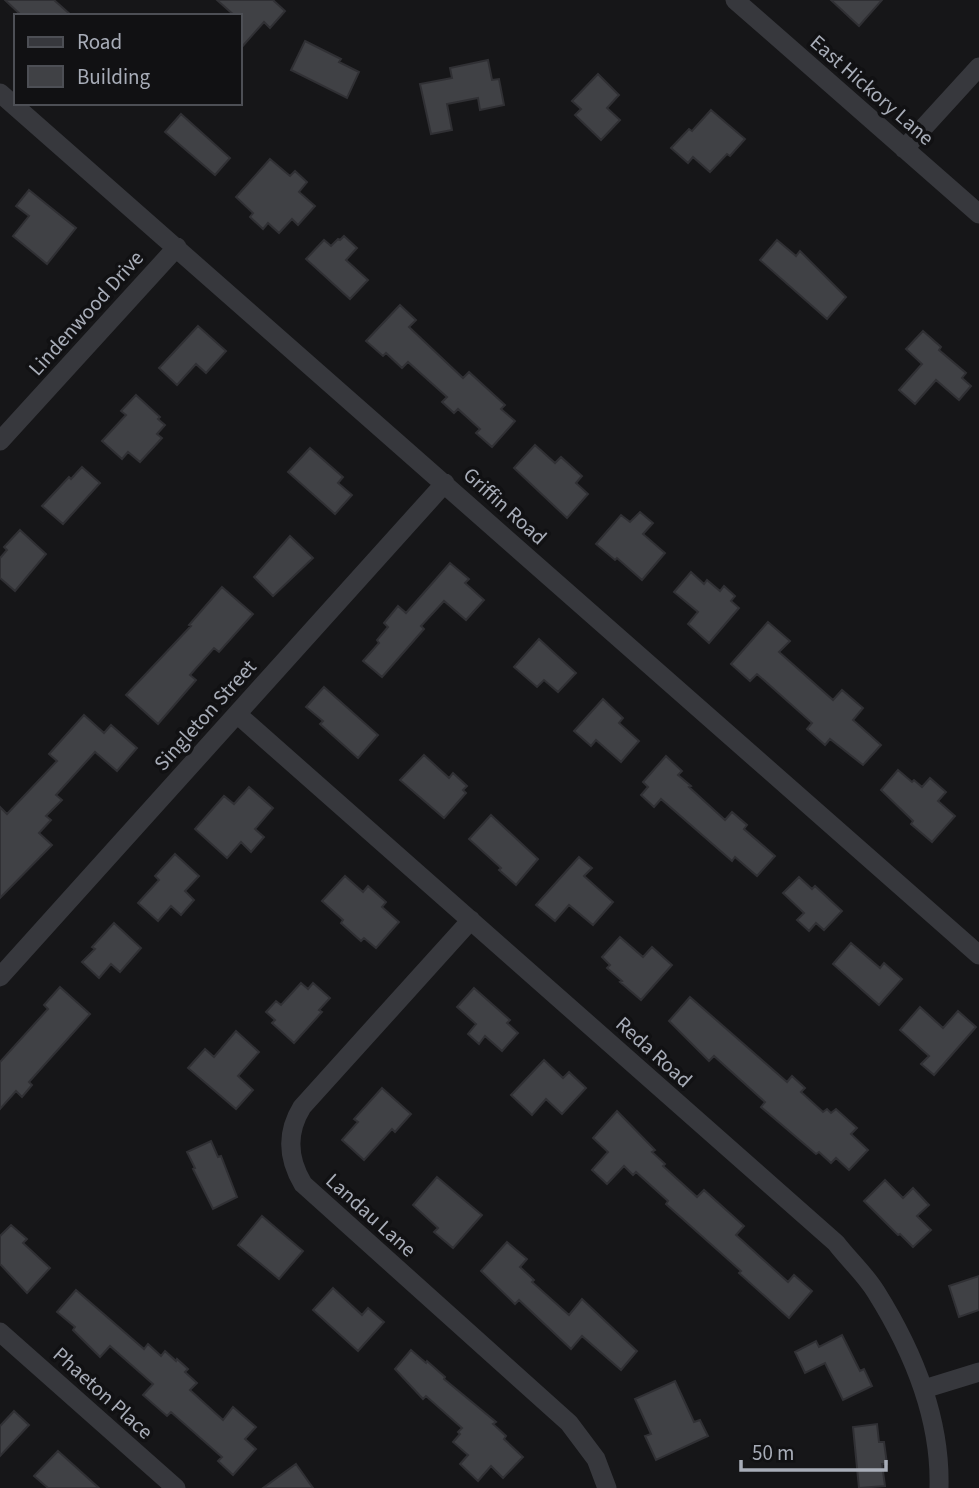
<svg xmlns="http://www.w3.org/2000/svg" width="979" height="1488" viewBox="0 0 979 1488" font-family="'Source Sans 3',sans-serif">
<rect width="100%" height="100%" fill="#161618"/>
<!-- building -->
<path fill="#404145" stroke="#303034" stroke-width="2" d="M5,0H54L72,16H22Z
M217,0H273L285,11L270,28L264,22L240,49V16H235Z
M831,0H882L859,26Z
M305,41L341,59L339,62L359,72L347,98L291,70Z
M488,60L492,80L499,79L504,105L480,110L478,98L447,104L452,130L431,134L420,84L452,78L450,68Z
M598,74L619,95L607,108L620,120L601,140L575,115L581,109L572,101Z
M711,110L745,139L730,156L727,154L710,172L693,157L688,163L671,148L689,129L692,131Z
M181,114L230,158L215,175L165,132Z
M270,159L290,176L295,171L307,182L299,192L315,206L298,225L292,219L279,233L268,223L263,229L250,217L253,213L236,197Z
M29,190L76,228L47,264L13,236L29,216L16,206Z
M344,236L357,248L346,260L368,280L350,299L306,259L324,240L331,246L338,239L340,240Z
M777,240L796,256L800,251L846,297L827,319L760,260Z
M400,305L416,320L409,327L463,378L469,372L505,405L501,409L515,421L492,447L476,433L480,429L458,409L454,413L442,402L447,397L408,362L402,368L386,353L383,356L366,341Z
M198,326L226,351L206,373L196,364L177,385L159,368Z
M923,331L941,347L939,350L966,373L962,378L971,386L959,400L936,380L915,404L899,390L922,364L906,349Z
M136,395L160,417L158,419L165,425L157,434L162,438L140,462L128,452L122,459L102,441L126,415L121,411Z
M535,445L555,463L561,457L582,476L576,483L588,494L567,518L514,468Z
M310,448L343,477L338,483L352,495L335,514L288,472Z
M82,467L100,483L63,524L42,506L69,477L71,479Z
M640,512L653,523L643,534L665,553L642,580L617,558L615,560L596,544L621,515L630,522Z
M20,530L46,554L15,591L0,578V558L7,550L4,547Z
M290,536L313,558L273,596L254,577Z
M450,563L469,579L465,583L484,600L466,620L444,601L421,626L424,629L382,677L363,661L379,643L377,640L388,627L384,623L398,606L406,613Z
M691,572L704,584L707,580L720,591L724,586L735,596L731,601L739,608L709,643L688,624L698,612L674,592Z
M222,587L253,614L219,652L214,648L190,675L196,680L158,724L126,695L191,626L189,625Z
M768,622L790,641L779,652L833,700L842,690L863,708L853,720L881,745L863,765L830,739L825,745L807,729L812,723L757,674L750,681L731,664Z
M539,639L576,673L558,692L544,680L537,687L514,667Z
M324,687L378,735L358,758L320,724L323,721L306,707Z
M603,699L623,718L619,723L639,741L621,762L596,740L591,746L574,731Z
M84,715L104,733L111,725L137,748L117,771L95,752L56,795L62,800L46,816L51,820L39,833L52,845L0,898V807L7,814L57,761L49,754Z
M424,755L449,778L453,773L467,786L463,790L466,793L444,818L400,780Z
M666,756L682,771L678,775L691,786L689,787L725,820L732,812L747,825L744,829L775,856L757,876L735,857L732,861L661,799L654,807L641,795L648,787L643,782Z
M898,770L912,782L914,780L922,787L930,778L946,792L938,801L955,816L932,842L911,824L913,821L881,790Z
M249,787L273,808L255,829L264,837L251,852L241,842L227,858L195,829L224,796L234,804Z
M491,815L538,859L516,885L499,870L501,868L469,839Z
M175,854L199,876L185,891L194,900L181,915L171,906L158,921L138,903L159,880L155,876Z
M579,857L592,868L584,876L613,902L593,925L569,905L555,921L536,905Z
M345,876L363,892L368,886L386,902L382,907L399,922L376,948L364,938L361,941L341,923L343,920L322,901Z
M799,877L812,889L815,886L842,911L824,930L816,923L809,931L797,920L804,913L783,893Z
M114,923L141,948L120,972L111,964L99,978L82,962L95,949L92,947Z
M620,937L643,957L652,947L672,965L641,1000L620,982L622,981L607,968L610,965L602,957Z
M851,943L880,968L884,963L902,979L879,1005L833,964Z
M301,983L308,989L313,983L330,998L319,1010L322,1012L294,1043L272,1023L275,1020L266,1012L276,1001L281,1005Z
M60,987L90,1014L29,1082L32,1085L22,1097L16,1091L0,1109V1062L48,1009L44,1005Z
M474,988L510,1020L507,1023L518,1033L502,1051L485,1036L479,1044L468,1034L476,1024L457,1007Z
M690,997L787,1082L792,1076L805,1088L801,1092L823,1112L827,1109L831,1113L836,1109L857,1128L851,1134L868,1150L849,1170L836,1158L831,1163L819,1152L816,1154L761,1107L765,1102L714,1056L709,1061L669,1021Z
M920,1007L943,1028L958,1011L976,1027L934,1075L921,1064L929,1056L900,1030Z
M236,1031L259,1052L238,1076L253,1090L236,1109L188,1068L205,1049L214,1057Z
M544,1060L563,1078L569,1072L586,1088L562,1114L546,1099L532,1115L511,1095Z
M382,1088L411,1114L395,1132L392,1129L364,1160L342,1140L358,1122L354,1119Z
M617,1111L655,1150L652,1152L665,1164L663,1166L697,1197L704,1190L744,1226L736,1235L788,1282L794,1275L812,1291L789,1318L739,1273L741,1271L666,1204L668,1201L636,1172L633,1175L624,1166L607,1184L592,1170L608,1152L593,1138Z
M211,1141L218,1157L221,1156L237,1197L213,1209L193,1169L195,1168L187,1152Z
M437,1177L482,1215L453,1248L434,1232L438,1228L413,1205Z
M885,1180L903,1198L913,1188L929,1205L917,1216L931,1230L913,1247L900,1234L898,1235L864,1201Z
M262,1216L303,1251L279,1279L238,1245Z
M11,1225L27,1239L23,1243L50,1268L27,1293L0,1264V1236Z
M507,1242L527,1259L520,1267L534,1280L532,1282L569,1315L582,1299L637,1351L621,1370L582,1336L571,1349L519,1300L515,1304L481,1271Z
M979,1276V1310L959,1317L949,1286Z
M333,1288L362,1315L368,1308L384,1322L358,1351L313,1310Z
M76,1290L144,1349L148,1344L161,1356L165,1351L176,1361L177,1359L188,1369L185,1372L197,1383L190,1390L223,1420L233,1407L256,1427L245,1439L256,1449L233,1475L218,1461L222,1457L171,1412L167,1416L143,1395L153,1384L110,1346L100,1357L73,1330L75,1327L57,1312Z
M842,1335L860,1371L864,1369L872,1386L843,1400L825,1363L805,1373L795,1352L816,1341L819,1347Z
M411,1350L426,1363L427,1361L445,1377L444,1379L496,1422L493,1424L506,1436L504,1439L523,1457L503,1478L491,1466L478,1481L460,1464L468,1455L453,1442L460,1434L458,1432L462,1428L426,1396L423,1399L395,1369Z
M675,1381L694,1422L700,1420L708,1436L656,1460L645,1436L651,1434L635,1399Z
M14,1411L29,1425L0,1456V1426Z
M877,1424L879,1442H884L887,1464H882L885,1486L859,1488L853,1427Z
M58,1451L99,1488H48L34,1476Z
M296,1464L313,1488H263Z"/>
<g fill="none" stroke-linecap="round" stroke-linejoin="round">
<!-- minor -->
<path stroke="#37383d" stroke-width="19" d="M735,0L979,214
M0,93L979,955
M904,149L979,67
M0,441L177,247
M237,714L836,1243C849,1260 865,1274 876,1292C913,1351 941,1417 939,1488
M471,920L302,1107C286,1133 288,1159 303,1184L569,1423L596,1459L607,1488
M0,977L445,483
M0,1332L176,1488
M924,1389L979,1372"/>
</g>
<g text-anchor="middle" stroke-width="7" stroke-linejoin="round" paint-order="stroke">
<!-- street labels -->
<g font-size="21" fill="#a8adb8" stroke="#111113">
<text transform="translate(872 90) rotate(41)" y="7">East Hickory Lane</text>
<text transform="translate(86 313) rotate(-48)" y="7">Lindenwood Drive</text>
<text transform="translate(505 506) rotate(42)" y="7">Griffin Road</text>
<text transform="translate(205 715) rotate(-48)" y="7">Singleton Street</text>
<text transform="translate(654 1052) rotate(42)" y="7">Reda Road</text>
<text transform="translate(371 1215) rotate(42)" y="7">Landau Lane</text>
<text transform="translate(103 1393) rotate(42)" y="7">Phaeton Place</text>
</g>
</g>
<!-- legend -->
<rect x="14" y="14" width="228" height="91" fill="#111113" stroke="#4d4f55" stroke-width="2"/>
<rect x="28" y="37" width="35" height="10" fill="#37383d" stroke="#4d4f55" stroke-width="2"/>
<text x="77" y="49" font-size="21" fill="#a8adb8">Road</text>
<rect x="28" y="66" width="35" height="21" fill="#404145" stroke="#4d4f55" stroke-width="2"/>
<text x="77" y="84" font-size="21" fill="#a8adb8">Building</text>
<!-- scale -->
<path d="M741 1460v10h145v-10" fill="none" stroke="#a8adb8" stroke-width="3.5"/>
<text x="752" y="1460" font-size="21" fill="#a8adb8" stroke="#111113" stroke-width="5" paint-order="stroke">50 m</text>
</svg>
